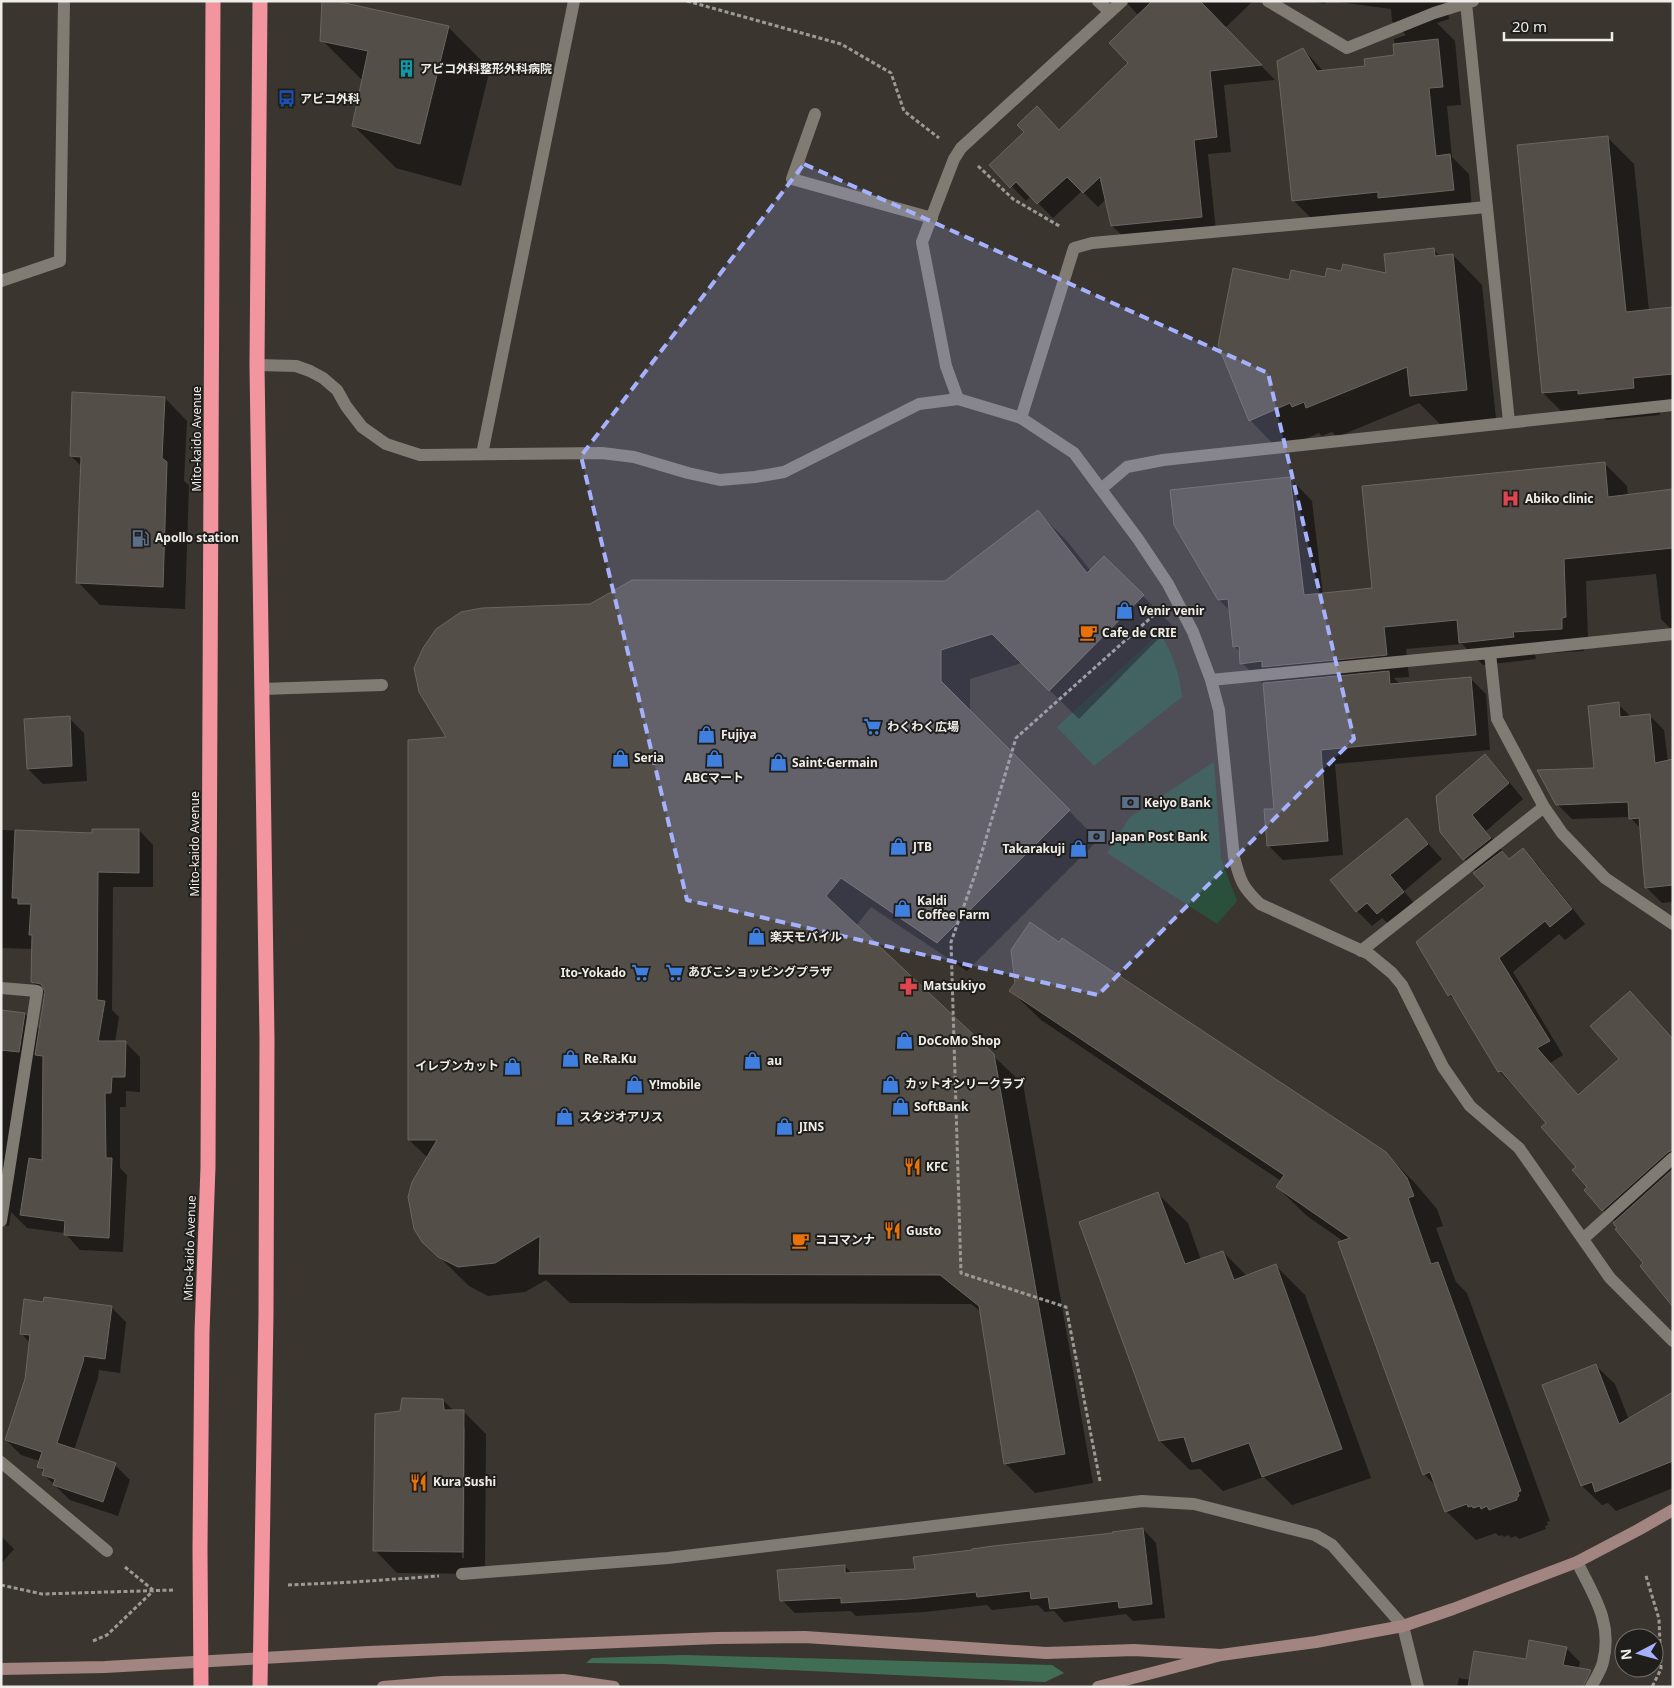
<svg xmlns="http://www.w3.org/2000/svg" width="1674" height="1688" viewBox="0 0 1674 1688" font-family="'Noto Sans','Noto Sans JP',sans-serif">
<rect width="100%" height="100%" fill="#3a362f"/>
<!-- green -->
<path fill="#2a503b" d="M1160,633C1172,653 1180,673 1182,697L1094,766L1057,727Z
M1214,762L1221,859L1237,901L1217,924L1107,853L1130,817Z"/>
<!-- forest -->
<path fill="#406e54" d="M684,1655L1052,1665L1064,1673L1045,1682L663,1664L586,1663L592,1658Z"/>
<!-- shadow -->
<path fill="#0007" fill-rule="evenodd" d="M1125,1H1253L1225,28L1275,80L1224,85L1231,152L1208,154L1216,231L1127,240L1112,226L1106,199L1098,207L1082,191L1053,218L1031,196L1026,201L991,165L1060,131L1130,63L1139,16Z
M1311,1H1326L1325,4Z
M1331,1H1447L1449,19L1437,23L1455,41L1461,105L1447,106L1452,157L1469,174L1472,209L1312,219L1293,200L1303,49L1324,72L1366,68L1396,57L1394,39L1406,35L1392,21L1391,9Z
M448,27L490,69L461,186L396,168L354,126L363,81L322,40Z
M1607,137L1634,164L1649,311L1673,308V403L1659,405L1660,415L1606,420L1602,416L1570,420L1543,393Z
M1434,250L1440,256L1453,255L1482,285L1496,419L1441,425L1419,403L1337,437L1332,432L1322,436L1319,433L1279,450L1250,420L1290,281L1326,278L1342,272L1388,274Z
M165,398L187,421L184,481L189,485L185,609L100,605L78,582L82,467L71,456Z
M1604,463L1627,486L1628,496L1673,491V631L1661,619L1656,574L1586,581L1588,639L1583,640L1584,651L1535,654L1536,659L1483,665L1462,644L1406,649L1409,677L1394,678L1400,684L1471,679L1486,694L1490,750L1335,764L1343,855L1283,860L1268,845L1275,810L1264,685L1242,663L1240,652L1234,646L1231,612L1219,600L1290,478L1312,501L1323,595L1374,589Z
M1038,512L1067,541L1091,571L1104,557L1172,625L1079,719L1022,663L970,679V712L1098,840L967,971L871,907L856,926L1023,1084L1093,1483L1035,1493L1006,1464L981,1312L971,1304L570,1303L546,1280L525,1292L488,1296L469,1286L423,1241L428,1158L409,1140L448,738L590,606L945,582Z
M1618,704L1631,717L1649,715L1664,730L1668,762L1673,761V902L1662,903L1647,888L1641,829L1630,817L1572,819L1557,804L1596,769Z
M69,718L84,733L87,781L43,784L28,769Z
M1485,756L1500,771L1523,799L1486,831L1510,860L1523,850L1537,864L1585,924L1565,940L1559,934L1513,972L1563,1055L1550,1063L1579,1096L1621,1059L1630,992L1673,1039V1305L1616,1222L1603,1210L1578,1167L1548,1123L1499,1071L1459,1004L1449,995L1486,886L1476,872L1441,832Z
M1406,819L1442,859L1404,891L1418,908L1393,928L1382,918L1372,926L1357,911Z
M1,830L93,834L139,830L153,845V887H113L112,1010L119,1017L115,1042H125L140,1057V1092L126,1091V1107H120V1168L127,1175L123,1252L80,1250L65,1233L27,1228L11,1212L9,1226L1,1225V1011L25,1014L40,1030L46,995L33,982V949L1,948Z
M1011,991L1385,1153L1415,1183L1437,1209L1443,1226L1436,1228L1456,1282L1467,1293L1496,1372L1550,1521L1547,1522L1548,1525L1545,1526L1546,1529L1519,1539L1516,1536L1511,1538L1509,1535L1504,1537L1502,1535L1499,1536L1496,1533L1476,1540L1446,1511L1437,1487L1424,1474L1343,1241L1307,1216L1277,1187L1281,1181L1041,1020Z
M1158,1194L1188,1223L1201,1260L1223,1252L1247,1276L1276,1266L1305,1295L1371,1478L1292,1505L1264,1477L1223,1491L1200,1469L1190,1470L1160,1441Z
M44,1303L111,1307L126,1322L120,1373L99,1370L98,1378L74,1450L115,1465L130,1480L118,1516L70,1500L43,1474L44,1472L39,1467L40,1461L21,1455L6,1440L26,1379L30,1343L21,1333Z
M1595,1365L1615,1384L1629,1420L1673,1394V1488L1616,1511L1608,1503L1602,1505L1582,1486L1544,1385Z
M443,1400L454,1411H463L486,1434L485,1574L397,1573L375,1550L401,1412ZM462,1426L465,1429L464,1558H462Z
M1143,1529L1156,1543L1165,1618L1133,1621L1126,1614L1064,1622L1054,1611L1045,1612L1038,1605L992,1610L987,1605L924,1612L856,1616L851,1611L795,1613L782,1600L845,1566L852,1574L916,1570Z
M1,1536L14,1549L1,1564Z
M1566,1648L1580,1662L1575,1687H1457L1459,1678L1470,1680Z"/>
<!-- building -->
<path fill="#534f48" stroke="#6a665f" d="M322,1H336L449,26L420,144L352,126L368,51L320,41Z
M1152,1H1200L1262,65L1210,71L1217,137L1194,140L1202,217L1111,226L1100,177L1083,193L1067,177L1037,204L1016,182L1010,188L989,165L1024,132L1017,125L1037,106L1059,130L1128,63L1109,43Z
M1438,39L1443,87L1429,88L1436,156L1450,154L1454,190L1378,198V192L1292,201L1277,61L1303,48L1317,71L1365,66L1364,59L1394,55L1393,44Z
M1608,136L1626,312L1673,307V374L1633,378L1634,388L1578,394V390L1542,393L1517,145Z
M1434,248L1435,256L1453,254L1467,390L1410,396L1407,367L1306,408L1304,402L1292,407L1290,403L1249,421L1218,345L1233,268L1289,280L1291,270L1325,277L1327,268L1341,271L1343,264L1386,273L1384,254Z
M72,392L165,397L162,458L167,462L163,587L76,583L81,457L70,456Z
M1605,462L1608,497L1673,489V548L1564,559L1566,617L1562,618V629L1513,632L1514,637L1459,643L1457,620L1384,627L1387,655L1262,667V661L1240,664L1239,646L1233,647L1228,599L1218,600L1174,525L1170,490L1290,477L1304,595L1372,588L1362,486Z
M1038,510L1087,573L1104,556L1144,595L1049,691L992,634L941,650V681L1070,810L937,943L841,878L826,896L994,1054L1065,1454L1004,1464L979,1306L940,1275L539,1274L540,1236L495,1263L458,1267L438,1257L422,1242L414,1229L408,1197L412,1182L437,1140H408V740L446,737L419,692L414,668L423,648L436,629L461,612L482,608L590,604L632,580L945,581Z
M1389,671L1390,684L1471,677L1476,735L1321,750L1328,841L1267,846L1264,809H1274L1263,683Z
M1619,702L1620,717L1650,714L1655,763L1673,759V885L1645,888L1639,818L1629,819L1628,802L1556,805L1537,770L1594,768L1588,706Z
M70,716L72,766L27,769L24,719Z
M1485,754L1509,783L1472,815L1491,838L1463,860L1440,832L1436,796Z
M1407,818L1428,844L1390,875L1404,892L1377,914L1367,903L1356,912L1330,880Z
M92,829H139V873L98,872L97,1000L105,1001L98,1041H126L125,1077H112L111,1093H105L106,1158H112L109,1238L64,1235L65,1221L20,1215L29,1158L42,1160L43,1056L35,1055L45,992L41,984L31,982L32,935H29L31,904H18V898H12L15,830L92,833Z
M1523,848L1572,909L1550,927L1545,921L1499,958L1550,1041L1537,1048L1578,1095L1619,1059L1590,1026L1630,991L1673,1039V1150L1668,1152L1602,1211L1584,1190L1587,1187L1572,1170L1576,1167L1541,1127L1546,1123L1501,1071L1498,1072L1451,994L1448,996L1416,942L1485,886L1473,873L1502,851L1509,859Z
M1030,922L1059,942L1062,938L1386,1152L1407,1178L1414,1196L1408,1198L1431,1264L1438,1262L1467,1342L1521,1491L1518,1492L1519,1496L1517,1497V1500L1489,1510L1487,1506L1481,1509L1480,1506L1473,1508L1472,1506L1468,1507L1467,1504L1445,1512L1430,1472L1423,1475L1338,1242L1350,1238L1276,1187L1284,1175L1009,991L1015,983L1011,950Z
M1,1010L25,1013L19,1052L1,1050Z
M1673,1169V1307L1640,1266L1643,1263L1615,1229L1617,1228L1613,1223Z
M1158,1192L1185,1264L1223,1251L1234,1280L1276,1264L1342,1449L1262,1477L1249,1443L1192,1462L1184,1437L1159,1441L1079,1222Z
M44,1297L112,1306L105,1359L84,1356L83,1362L57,1443L116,1463L103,1502L53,1485L55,1479L42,1475L44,1469L37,1467L42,1452L5,1440L25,1379L30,1335L20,1334L24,1299L43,1302Z
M1596,1364L1619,1424L1673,1392V1461L1595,1492L1592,1482L1581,1486L1542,1385Z
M402,1398L443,1399L444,1410H464L463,1552L373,1551L375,1414L400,1411Z
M1143,1528L1152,1604L1119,1608L1118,1601L1050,1609L1048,1597L1031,1599L1030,1591L977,1597L976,1592L909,1599L841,1603V1598L780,1601L777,1570L845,1565V1573L915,1569L913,1557L972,1550V1549L993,1546L1113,1533L1112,1532Z
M1529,1640L1567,1647L1563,1665L1591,1670L1583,1687H1468L1474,1651L1526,1659Z"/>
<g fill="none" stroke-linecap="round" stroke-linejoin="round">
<!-- path -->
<path stroke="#9d9a95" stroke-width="3" stroke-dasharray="4 2.5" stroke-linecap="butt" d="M687,1L841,44L891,73L904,111L939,138
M978,166L1013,199L1061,227
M1100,1481L1066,1307L961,1273L951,942L976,872L1016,738L1156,613
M125,1567L153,1590
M1646,1576L1659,1619L1661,1669L1652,1687
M1,1585L42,1594L174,1590
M288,1585L354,1582L439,1576
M93,1641L107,1635L153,1591"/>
<!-- lane -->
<path stroke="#807c74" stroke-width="12" d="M1098,1L1110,12
M1268,1L1347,48L1434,13L1466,3
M815,114L792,179L932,218
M1021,418L1074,248L1092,243L1487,207
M482,454L574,1
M262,689L382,685
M1577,1562C1594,1596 1613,1623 1603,1662C1601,1671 1595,1679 1591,1687"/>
<!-- street -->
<path stroke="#807c74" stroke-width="12" d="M1473,1L1466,3L1509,422
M1,281L60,261L64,1
M257,365L296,366L310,371L323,378L337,390L346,406L362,427L386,444L420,455L602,453L634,457L688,473L720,480L755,477L784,472L919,404L958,399L1021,418L1074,453L1138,539L1168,584L1193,632L1211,680L1219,710L1234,857C1240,880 1242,887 1260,904L1369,954L1392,973L1402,985L1443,1067L1470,1106L1519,1148L1610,1278L1673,1341
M958,399L946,366L922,242L954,159L961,148L1122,1
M1101,489L1127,467L1163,460L1673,405
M1211,680L1490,653L1673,634
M1544,807L1562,833L1605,878L1673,924
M1361,951L1544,807L1497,719L1490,653
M1,988L37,991L1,1221
M1584,1238L1673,1158
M1,1462L107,1551
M462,1574L668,1558L1142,1501L1194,1504L1315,1535L1332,1545L1403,1626L1418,1687"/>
<!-- secondary -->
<path stroke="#a28481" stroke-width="12" d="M1,1669L105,1667L369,1652L717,1638L805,1637L1046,1653L1134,1650L1221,1655
M383,1687L443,1682L564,1680L614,1687
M1098,1687L1221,1655L1316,1642L1403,1626L1453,1609L1577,1562L1638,1530L1673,1510"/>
<!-- highway -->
<path stroke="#f2959e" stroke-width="15" d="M260,1L257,365L267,1039L266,1314L260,1687
M201,1687L200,1549L202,1332L208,1167L213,1"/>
</g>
<!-- marked area -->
<path fill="#a5b1fc" fill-opacity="0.2" stroke="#a5b1fc" stroke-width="4" stroke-dasharray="10 6" stroke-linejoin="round" d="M804,164L1268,373L1354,739L1098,995L687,900L581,456Z"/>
<!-- icons -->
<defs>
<symbol id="building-bare" viewBox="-9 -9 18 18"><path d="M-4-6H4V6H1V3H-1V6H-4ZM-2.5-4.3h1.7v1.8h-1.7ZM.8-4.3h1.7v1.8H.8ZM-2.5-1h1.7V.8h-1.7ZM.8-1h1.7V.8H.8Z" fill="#0f9aa8" stroke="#1f1e1b" stroke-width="2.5" paint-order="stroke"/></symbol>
<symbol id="bus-bare" viewBox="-9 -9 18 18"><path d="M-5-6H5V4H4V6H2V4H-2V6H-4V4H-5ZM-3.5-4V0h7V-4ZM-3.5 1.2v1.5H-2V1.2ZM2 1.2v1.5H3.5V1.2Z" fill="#1a4fb4" stroke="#1f1e1b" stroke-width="2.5" paint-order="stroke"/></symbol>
<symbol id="hospital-bare" viewBox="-9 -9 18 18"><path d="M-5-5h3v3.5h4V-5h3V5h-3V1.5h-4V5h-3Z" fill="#e0444e" stroke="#1f1e1b" stroke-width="2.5" paint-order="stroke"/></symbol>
<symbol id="fuel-bare" viewBox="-9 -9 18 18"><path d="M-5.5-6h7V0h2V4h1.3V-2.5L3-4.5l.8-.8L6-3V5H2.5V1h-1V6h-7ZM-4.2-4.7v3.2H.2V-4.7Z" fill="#5c6f8a" stroke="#1f1e1b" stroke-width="2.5" paint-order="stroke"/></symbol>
<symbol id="shop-bare" viewBox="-9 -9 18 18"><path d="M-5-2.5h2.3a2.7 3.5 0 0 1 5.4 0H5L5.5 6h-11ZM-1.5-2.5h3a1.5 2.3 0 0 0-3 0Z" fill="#3f7fe0" stroke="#1f1e1b" stroke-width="2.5" paint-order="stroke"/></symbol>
<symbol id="cafe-bare" viewBox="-9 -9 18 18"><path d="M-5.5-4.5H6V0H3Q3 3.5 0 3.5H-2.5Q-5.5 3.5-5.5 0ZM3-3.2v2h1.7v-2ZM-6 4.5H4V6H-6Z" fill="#e8710a" stroke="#1f1e1b" stroke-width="2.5" paint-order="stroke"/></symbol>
<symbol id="supermarket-bare" viewBox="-9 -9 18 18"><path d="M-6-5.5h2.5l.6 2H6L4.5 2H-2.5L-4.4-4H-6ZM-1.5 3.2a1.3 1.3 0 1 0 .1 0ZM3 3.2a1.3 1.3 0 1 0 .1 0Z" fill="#3f7fe0" stroke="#1f1e1b" stroke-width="2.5" paint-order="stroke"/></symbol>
<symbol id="bank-bare" viewBox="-9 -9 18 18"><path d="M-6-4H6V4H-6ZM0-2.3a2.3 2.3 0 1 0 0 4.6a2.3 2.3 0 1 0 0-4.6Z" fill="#5c6f8a" stroke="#1f1e1b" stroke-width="2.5" paint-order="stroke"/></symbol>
<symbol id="pharmacy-bare" viewBox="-9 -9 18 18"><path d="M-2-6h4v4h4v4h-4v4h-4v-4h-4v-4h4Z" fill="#e0444e" stroke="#1f1e1b" stroke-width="2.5" paint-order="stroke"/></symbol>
<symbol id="restaurant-bare" viewBox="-9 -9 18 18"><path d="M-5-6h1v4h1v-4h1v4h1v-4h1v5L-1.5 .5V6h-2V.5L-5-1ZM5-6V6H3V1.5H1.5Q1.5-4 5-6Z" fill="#e8710a" stroke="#1f1e1b" stroke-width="2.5" paint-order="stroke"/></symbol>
</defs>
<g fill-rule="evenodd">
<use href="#building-bare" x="394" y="56" width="25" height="25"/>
<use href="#bus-bare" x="274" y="86" width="25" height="25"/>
<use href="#hospital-bare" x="1498" y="486" width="25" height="25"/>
<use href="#fuel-bare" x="128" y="526" width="25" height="25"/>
<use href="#shop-bare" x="1112" y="598" width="25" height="25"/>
<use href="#cafe-bare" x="1076" y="620" width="25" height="25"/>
<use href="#supermarket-bare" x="860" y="714" width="25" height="25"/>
<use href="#shop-bare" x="694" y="722" width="25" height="25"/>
<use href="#shop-bare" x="608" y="746" width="25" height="25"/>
<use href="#shop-bare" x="702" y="746" width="25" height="25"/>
<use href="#shop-bare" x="766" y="750" width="25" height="25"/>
<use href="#bank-bare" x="1118" y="790" width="25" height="25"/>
<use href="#bank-bare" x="1084" y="824" width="25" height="25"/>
<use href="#shop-bare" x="886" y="834" width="25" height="25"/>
<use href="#shop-bare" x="1066" y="836" width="25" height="25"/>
<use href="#shop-bare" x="890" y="896" width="25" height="25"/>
<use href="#shop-bare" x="744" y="924" width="25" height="25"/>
<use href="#supermarket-bare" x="662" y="960" width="25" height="25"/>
<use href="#supermarket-bare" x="628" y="960" width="25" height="25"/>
<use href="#pharmacy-bare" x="896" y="974" width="25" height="25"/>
<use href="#shop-bare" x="892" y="1028" width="25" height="25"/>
<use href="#shop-bare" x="558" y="1046" width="25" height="25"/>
<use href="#shop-bare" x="740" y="1048" width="25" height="25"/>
<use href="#shop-bare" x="500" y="1054" width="25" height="25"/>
<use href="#shop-bare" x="878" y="1072" width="25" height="25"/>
<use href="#shop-bare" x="622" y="1072" width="25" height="25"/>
<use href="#shop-bare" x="888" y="1094" width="25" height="25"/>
<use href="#shop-bare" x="552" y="1104" width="25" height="25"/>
<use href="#shop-bare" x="772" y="1114" width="25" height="25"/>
<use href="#restaurant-bare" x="900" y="1154" width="25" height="25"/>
<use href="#restaurant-bare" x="880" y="1218" width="25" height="25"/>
<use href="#cafe-bare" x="788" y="1228" width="25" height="25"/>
<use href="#restaurant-bare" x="406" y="1470" width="25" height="25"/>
</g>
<g text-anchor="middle" stroke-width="4" stroke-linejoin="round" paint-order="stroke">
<!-- poi labels -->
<g font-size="12" font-weight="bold" fill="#efede9" stroke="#1f1e1b" text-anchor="start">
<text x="420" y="73">アビコ外科整形外科病院</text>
<text x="300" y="103">アビコ外科</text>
<text x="1525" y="503">Abiko clinic</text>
<text x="155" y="542">Apollo station</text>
<text x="1139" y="615">Venir venir</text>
<text x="1102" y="637">Cafe de CRIE</text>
<text x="887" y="731">わくわく広場</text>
<text x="721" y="739">Fujiya</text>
<text x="634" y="762">Seria</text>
<text x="792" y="767">Saint-Germain</text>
<text x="714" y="782" text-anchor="middle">ABCマート</text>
<text x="1144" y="807">Keiyo Bank</text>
<text x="1111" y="841">Japan Post Bank</text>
<text x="913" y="851">JTB</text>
<text x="1065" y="853" text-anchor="end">Takarakuji</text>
<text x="917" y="905">Kaldi<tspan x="917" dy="14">Coffee Farm</tspan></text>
<text x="770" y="941">楽天モバイル</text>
<text x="688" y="976">あびこショッピングプラザ</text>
<text x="626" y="977" text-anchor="end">Ito-Yokado</text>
<text x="923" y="990">Matsukiyo</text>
<text x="918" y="1045">DoCoMo Shop</text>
<text x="584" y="1063">Re.Ra.Ku</text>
<text x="767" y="1065">au</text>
<text x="499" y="1070" text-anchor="end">イレブンカット</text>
<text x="905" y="1088">カットオンリークラブ</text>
<text x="649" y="1089">Y!mobile</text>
<text x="914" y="1111">SoftBank</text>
<text x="579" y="1121">スタジオアリス</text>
<text x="799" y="1131">JINS</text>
<text x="926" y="1171">KFC</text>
<text x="906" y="1235">Gusto</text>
<text x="815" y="1244">ココマンナ</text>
<text x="433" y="1486">Kura Sushi</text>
</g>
<!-- street labels -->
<g font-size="12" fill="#efede9" stroke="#1f1e1b">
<text transform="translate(197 439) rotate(-90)" y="4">Mito-kaido Avenue</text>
<text transform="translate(195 844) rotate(-90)" y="4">Mito-kaido Avenue</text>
<text transform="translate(190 1248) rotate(-88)" y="4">Mito-kaido Avenue</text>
</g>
</g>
<!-- border -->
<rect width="1674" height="1688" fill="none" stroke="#efede9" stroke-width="5"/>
<!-- north arrow -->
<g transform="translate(1639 1653) rotate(264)"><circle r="24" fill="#1f1e1b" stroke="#72716d"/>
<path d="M0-4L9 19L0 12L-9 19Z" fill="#a5b1fc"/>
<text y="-8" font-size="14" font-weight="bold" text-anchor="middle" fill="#efede9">N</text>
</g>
<!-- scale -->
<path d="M1504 32v8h108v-8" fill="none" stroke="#efede9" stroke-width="2.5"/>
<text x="1512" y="32" font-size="15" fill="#efede9" stroke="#1f1e1b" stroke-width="4" paint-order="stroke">20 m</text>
</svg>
